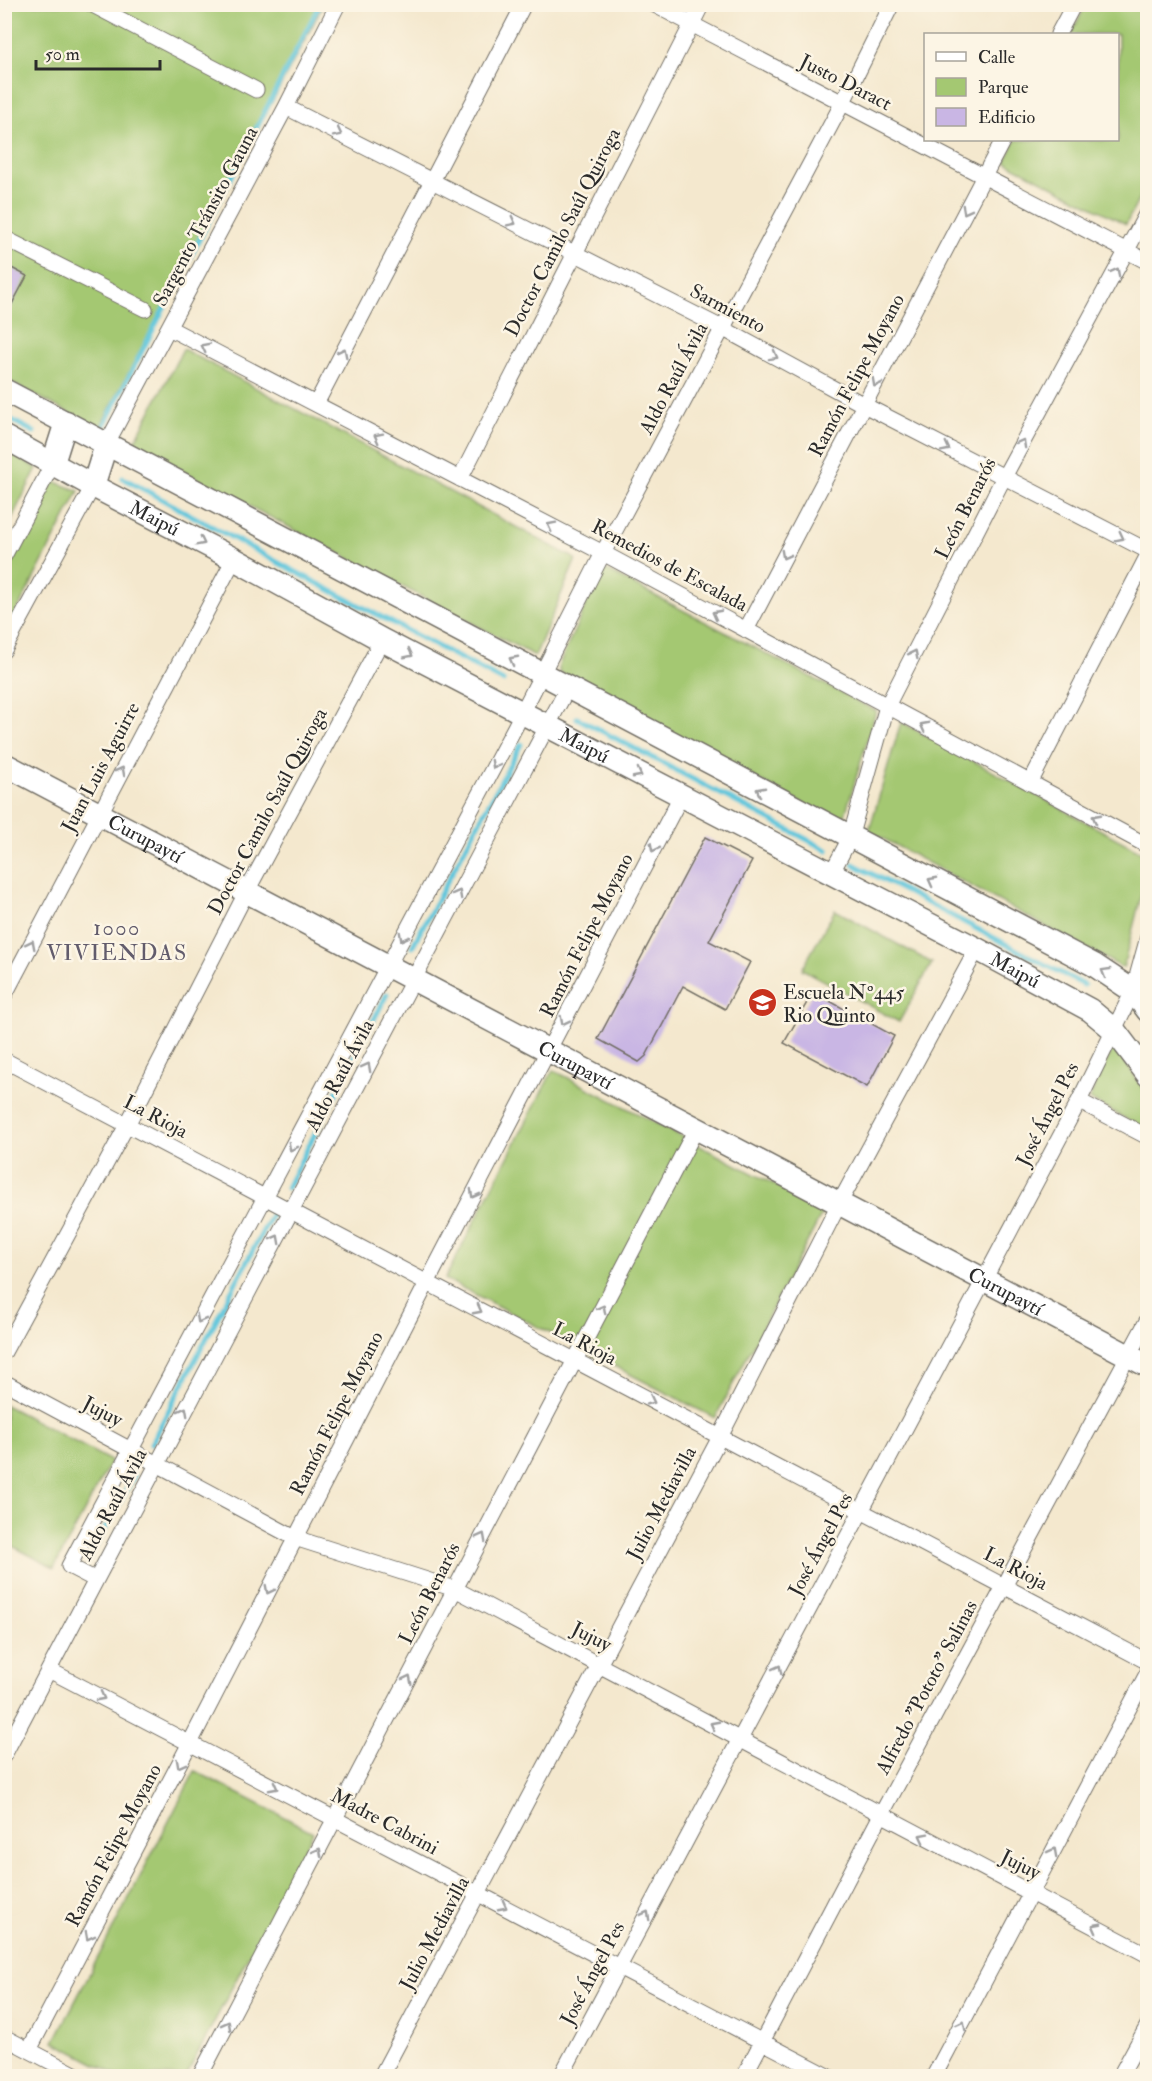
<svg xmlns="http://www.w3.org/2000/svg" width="1152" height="2081" viewBox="0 0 1152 2081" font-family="'IM FELL Double Pica',serif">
<rect width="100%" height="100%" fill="#fcf5e5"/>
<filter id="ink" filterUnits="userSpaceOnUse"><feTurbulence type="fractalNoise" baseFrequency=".0167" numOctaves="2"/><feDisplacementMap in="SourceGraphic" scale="12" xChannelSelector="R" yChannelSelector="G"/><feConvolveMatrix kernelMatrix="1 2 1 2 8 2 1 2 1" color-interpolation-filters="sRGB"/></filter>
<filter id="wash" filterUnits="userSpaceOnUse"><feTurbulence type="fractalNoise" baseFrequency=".008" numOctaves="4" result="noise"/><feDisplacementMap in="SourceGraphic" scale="24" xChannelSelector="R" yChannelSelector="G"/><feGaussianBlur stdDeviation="1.35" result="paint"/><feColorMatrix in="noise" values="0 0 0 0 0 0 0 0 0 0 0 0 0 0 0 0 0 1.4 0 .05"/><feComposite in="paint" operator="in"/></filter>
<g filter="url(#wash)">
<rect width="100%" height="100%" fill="#f4e8ce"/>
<!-- green -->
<path fill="#a4c872" stroke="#687a4e" stroke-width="1.5" d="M4,5H323L99,429L5,379Z
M1086,5H1147V183L1126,224L1005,162L1016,140H1118V34H1071Z
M183,349L576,559L535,656L133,445Z
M5,451L37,468L5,532Z
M53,481L79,491L5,634V574Z
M602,568L876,711L842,825L559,672V665Z
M901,722L1147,855V872L1123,968L869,831Z
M835,910L932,963L899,1022L802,969Z
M1114,1046L1147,1094V1130L1089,1099Z
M553,1070L824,1210L715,1418L445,1279Z
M5,1405L111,1461L54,1568L5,1542Z
M195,1771L313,1832L186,2076H119L54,2042Z"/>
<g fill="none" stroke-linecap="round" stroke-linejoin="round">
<!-- stream -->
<path stroke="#5fc6dc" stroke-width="5" d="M4,416L34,432
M101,431L320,4
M123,478L277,562L503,681
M577,718L827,850
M853,864L1084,985
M412,947L521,744
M1146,1038L1148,1041
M287,1188L387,994
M151,1444L273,1212
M88,1560L134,1476"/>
</g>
<g id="blocks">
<!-- building -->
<path fill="#c9b6e4" d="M4,264L27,276L4,319Z
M705,837L752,861L709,941L750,962L725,1009L683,986L646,1056L639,1062L598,1039Z
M813,992L894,1036L867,1087L784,1043Z"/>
</g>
</g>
<g filter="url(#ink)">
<use href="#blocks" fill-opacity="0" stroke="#716d64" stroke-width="1.5"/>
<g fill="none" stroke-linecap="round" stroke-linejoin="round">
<defs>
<path id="street" d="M91,4L256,90
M653,4L1148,262
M1058,34L1074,4
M286,107L722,328L864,405L1148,551
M4,238L145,309
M169,328L603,553L1148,846
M316,404L524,4
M106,445L286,107L338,4
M460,479L702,4
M4,556L53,463
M746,630L1003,140
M4,650L93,486
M567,689L96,1580L69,1566L515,727L603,553L842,104L892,4
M1030,783L1148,555
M831,874L850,838L887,706L1004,477L1148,211
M4,996L234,559
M4,1060L1148,1662
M1079,1101L1148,1137
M4,1352L127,1125L247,891L382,640
M4,1382L295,1538L455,1589L1148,1955
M49,1670L828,2076
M4,1755L96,1580
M4,2037L78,2076
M29,2050L190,1743L427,1283L681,796
M200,2076L696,1129
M381,2076L720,1437L839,1204L977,949
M561,2076L1079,1101L1133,991L1148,937
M744,2076L881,1815L1148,1319
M934,2076L1148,1672
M1120,2076L1148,2025"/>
<g id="secondary">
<path d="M4,390L1094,965L1133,991L1148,1011"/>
<path id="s1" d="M4,437L93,486L234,559L382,640L977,949L1090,1010L1114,1030L1148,1075"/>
<path d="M53,463L66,422"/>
<path d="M93,486L106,445"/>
<path id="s2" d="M4,764L1148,1366"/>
</g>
</defs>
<!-- street casing -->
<use href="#street" stroke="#716d64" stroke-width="17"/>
<!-- secondary casing -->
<use href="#secondary" stroke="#716d64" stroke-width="25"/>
<!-- street -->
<use href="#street" stroke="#fff" stroke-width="15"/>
<!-- secondary -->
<use href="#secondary" stroke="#fff" stroke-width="22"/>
</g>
<!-- one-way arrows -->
<defs><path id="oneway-chevron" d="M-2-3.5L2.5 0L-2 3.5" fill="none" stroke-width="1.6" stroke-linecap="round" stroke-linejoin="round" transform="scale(1.5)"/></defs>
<g stroke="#a0a0a0">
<use href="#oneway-chevron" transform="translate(338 133) rotate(27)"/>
<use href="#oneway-chevron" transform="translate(966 210) rotate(118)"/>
<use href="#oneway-chevron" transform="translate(512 222) rotate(27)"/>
<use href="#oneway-chevron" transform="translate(1116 272) rotate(-61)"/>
<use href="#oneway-chevron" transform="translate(205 347) rotate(-153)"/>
<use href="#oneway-chevron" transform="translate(343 352) rotate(-63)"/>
<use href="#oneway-chevron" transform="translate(774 356) rotate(29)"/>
<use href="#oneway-chevron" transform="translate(876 383) rotate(118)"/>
<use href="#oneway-chevron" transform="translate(378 437) rotate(-153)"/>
<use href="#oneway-chevron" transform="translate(1022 443) rotate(-61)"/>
<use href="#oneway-chevron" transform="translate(946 448) rotate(27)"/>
<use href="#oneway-chevron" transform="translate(551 526) rotate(-153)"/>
<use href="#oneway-chevron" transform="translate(1120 537) rotate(27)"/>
<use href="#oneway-chevron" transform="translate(201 542) rotate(27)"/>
<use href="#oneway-chevron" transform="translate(785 555) rotate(118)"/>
<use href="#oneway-chevron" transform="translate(716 614) rotate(-152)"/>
<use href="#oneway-chevron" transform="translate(409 654) rotate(27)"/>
<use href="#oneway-chevron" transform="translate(914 654) rotate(-63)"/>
<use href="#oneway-chevron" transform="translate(513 660) rotate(-152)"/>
<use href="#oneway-chevron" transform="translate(924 726) rotate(-152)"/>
<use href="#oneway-chevron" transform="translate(495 765) rotate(118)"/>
<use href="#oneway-chevron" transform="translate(121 771) rotate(-62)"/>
<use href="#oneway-chevron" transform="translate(638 774) rotate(28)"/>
<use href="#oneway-chevron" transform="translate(760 791) rotate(-152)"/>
<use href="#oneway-chevron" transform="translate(1096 818) rotate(-152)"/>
<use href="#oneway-chevron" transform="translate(654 848) rotate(117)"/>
<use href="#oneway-chevron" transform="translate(932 881) rotate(-152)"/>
<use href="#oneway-chevron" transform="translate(458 894) rotate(-62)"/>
<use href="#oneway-chevron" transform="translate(403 937) rotate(118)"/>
<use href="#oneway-chevron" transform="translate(31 944) rotate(-63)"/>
<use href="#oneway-chevron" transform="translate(1105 972) rotate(-149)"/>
<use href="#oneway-chevron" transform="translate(564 1021) rotate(117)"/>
<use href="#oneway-chevron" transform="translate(367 1067) rotate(-62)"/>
<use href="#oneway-chevron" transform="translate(292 1147) rotate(118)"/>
<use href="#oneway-chevron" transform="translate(474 1194) rotate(118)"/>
<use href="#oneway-chevron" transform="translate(276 1239) rotate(-62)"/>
<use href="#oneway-chevron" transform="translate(602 1309) rotate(-62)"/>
<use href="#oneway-chevron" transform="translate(478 1310) rotate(28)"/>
<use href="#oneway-chevron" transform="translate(200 1319) rotate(118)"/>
<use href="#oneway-chevron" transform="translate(651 1401) rotate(27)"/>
<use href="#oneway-chevron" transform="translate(184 1411) rotate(-62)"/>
<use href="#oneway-chevron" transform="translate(482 1537) rotate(-62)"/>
<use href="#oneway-chevron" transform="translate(269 1590) rotate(117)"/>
<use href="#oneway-chevron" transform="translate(778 1669) rotate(-62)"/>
<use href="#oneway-chevron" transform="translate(408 1679) rotate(-63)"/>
<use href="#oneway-chevron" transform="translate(101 1697) rotate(28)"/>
<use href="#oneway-chevron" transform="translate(714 1725) rotate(-152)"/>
<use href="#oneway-chevron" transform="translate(180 1764) rotate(118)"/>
<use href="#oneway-chevron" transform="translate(274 1787) rotate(28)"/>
<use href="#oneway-chevron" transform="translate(923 1837) rotate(-153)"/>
<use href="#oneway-chevron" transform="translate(318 1852) rotate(-62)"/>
<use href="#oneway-chevron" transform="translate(1053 1852) rotate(-62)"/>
<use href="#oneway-chevron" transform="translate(503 1906) rotate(28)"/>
<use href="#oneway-chevron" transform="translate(646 1915) rotate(-62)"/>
<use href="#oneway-chevron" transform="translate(1096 1927) rotate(-152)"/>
<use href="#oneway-chevron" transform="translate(89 1936) rotate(118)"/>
<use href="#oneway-chevron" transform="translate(227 2025) rotate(-62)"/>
<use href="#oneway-chevron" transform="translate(962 2025) rotate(-62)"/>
</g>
</g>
<!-- icons -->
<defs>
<symbol id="school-disc" viewBox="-11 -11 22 22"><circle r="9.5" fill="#c8321e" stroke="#fcf5e5"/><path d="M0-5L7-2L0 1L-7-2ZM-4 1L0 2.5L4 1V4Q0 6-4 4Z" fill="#fff"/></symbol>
</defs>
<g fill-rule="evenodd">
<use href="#school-disc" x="746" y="986" width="33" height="33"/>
</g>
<g text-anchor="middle" stroke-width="5" stroke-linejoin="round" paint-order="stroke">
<!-- street labels -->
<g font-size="20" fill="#2b2b2b" stroke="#fcf5e5">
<text transform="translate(846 82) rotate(27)" y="7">Justo Daract</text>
<text transform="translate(205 216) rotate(-62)" y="7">Sargento Tránsito Gauna</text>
<text transform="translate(562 232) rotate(-63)" y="7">Doctor Camilo Saúl Quiroga</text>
<text transform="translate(728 308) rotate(28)" y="7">Sarmiento</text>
<text transform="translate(856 375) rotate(-62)" y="7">Ramón Felipe Moyano</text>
<text transform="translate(673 378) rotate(-62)" y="7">Aldo Raúl Ávila</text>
<text transform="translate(965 508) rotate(-63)" y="7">León Benarós</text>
<text dy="7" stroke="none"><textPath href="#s1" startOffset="171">Maipú</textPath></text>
<text transform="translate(670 565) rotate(28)" y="7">Remedios de Escalada</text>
<text dy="7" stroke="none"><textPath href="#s1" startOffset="657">Maipú</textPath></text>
<text transform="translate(100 767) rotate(-62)" y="7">Juan Luis Aguirre</text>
<text transform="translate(267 811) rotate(-62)" y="7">Doctor Camilo Saúl Quiroga</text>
<text dy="7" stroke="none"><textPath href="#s2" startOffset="160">Curupaytí</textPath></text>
<text transform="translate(586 935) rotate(-63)" y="7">Ramón Felipe Moyano</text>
<text dy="7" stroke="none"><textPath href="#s1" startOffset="1143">Maipú</textPath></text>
<text dy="7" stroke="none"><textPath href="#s2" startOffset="646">Curupaytí</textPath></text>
<text transform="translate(339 1075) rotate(-62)" y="7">Aldo Raúl Ávila</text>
<text transform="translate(1047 1114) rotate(-63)" y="7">José Ángel Pes</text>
<text transform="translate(156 1116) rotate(28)" y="7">La Rioja</text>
<text dy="7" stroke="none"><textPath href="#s2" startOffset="1132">Curupaytí</textPath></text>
<text transform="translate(585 1343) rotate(28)" y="7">La Rioja</text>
<text transform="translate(103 1411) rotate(28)" y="7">Jujuy</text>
<text transform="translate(336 1413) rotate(-63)" y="7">Ramón Felipe Moyano</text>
<text transform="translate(661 1503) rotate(-62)" y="7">Julio Mediavilla</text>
<text transform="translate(112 1504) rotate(-62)" y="7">Aldo Raúl Ávila</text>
<text transform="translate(820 1544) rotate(-62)" y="7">José Ángel Pes</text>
<text transform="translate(1016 1568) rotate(28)" y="7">La Rioja</text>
<text transform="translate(429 1593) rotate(-63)" y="7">León Benarós</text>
<text transform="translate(592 1636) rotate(27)" y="7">Jujuy</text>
<text transform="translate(926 1687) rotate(-62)" y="7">Alfredo "Pototo" Salinas</text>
<text transform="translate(385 1821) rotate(28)" y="7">Madre Cabrini</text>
<text transform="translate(113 1845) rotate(-62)" y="7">Ramón Felipe Moyano</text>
<text transform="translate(1021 1864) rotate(27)" y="7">Jujuy</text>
<text transform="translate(434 1933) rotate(-62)" y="7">Julio Mediavilla</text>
<text transform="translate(592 1973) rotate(-62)" y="7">José Ángel Pes</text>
</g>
<!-- poi labels -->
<g font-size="20" fill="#2b2b2b" stroke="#fcf5e5" text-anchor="start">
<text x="783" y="999">Escuela Nº445<tspan x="783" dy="23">Rio Quinto</tspan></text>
</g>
<!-- quarter labels -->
<g font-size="22" letter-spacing="1.5" fill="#625c6c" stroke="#fcf5e5">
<text x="117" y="935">1000<tspan x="117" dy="25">VIVIENDAS</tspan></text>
</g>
</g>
<!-- margin -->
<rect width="1152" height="2081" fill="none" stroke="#fcf5e5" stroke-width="24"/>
<!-- legend -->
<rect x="924" y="33" width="195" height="108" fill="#fcf5e5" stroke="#a8a49b" stroke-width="1.5"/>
<rect x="936" y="52" width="30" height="9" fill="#ffffff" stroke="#a8a49b" stroke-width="1.5"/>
<text x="978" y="63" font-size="18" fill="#2b2b2b">Calle</text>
<rect x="936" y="78" width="30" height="18" fill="#a4c872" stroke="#a8a49b" stroke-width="1.5"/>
<text x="978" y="93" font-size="18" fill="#2b2b2b">Parque</text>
<rect x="936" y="108" width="30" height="18" fill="#c9b6e4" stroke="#a8a49b" stroke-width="1.5"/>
<text x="978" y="123" font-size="18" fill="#2b2b2b">Edificio</text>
<!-- scale -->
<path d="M36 60v9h124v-9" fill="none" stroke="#2b2b2b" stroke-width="3"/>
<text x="45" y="60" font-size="18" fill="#2b2b2b" stroke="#fcf5e5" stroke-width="4.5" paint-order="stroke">50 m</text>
</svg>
